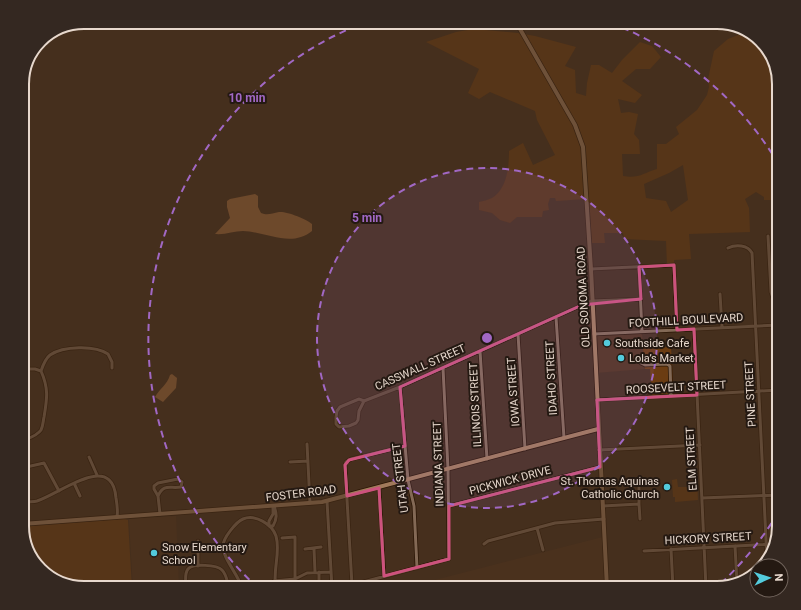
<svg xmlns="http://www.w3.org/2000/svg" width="801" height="610" viewBox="0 0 801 610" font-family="Roboto,sans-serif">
<rect width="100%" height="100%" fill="#462f1d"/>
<!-- built -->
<path fill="#51341e" d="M642,332L645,369L596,373L594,334Z
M176,516L179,588H133L129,519Z
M603,537L606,588H404Z"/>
<!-- green -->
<path fill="#6b3c12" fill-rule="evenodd" d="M474,29L518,33L535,36L576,47L565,66L575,70L576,93L586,96L587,83L591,65H599L612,73L622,60L640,42L652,46L661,57L650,69H636L622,81L642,95L635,103L618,99L621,113L629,112L638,114L634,134L639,140L640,154H622L623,176C639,179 643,173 657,169V144H666L679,134L676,127L697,110L707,95L709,87L708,79L714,51L728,39L746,32L755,35L773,57L779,84V200H764V197L756,192L745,199L749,208L750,232L689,234L691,259L674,260V265H667L666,241L624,239L623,233H604L605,243H589L586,199L556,201L555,198H550L548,204L549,210L543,211L542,217H517L510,223L500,220L492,213L479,210V202C483,201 488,200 492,198C507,189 509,167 509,151L523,143L533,165L555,155L537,120L535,111L490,92L479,99L468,93L479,69L426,42L456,32ZM683,165L688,200L671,212L666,201L646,198L644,184L669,173Z
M671,347L674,396L652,397L650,369H645L643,348Z
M694,476H697L698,500L675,502V497H673L672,480L677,479L678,487H690L694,480Z
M117,517L128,520L132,588H84L46,575L29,554L22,530V524Z"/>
<!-- water -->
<path fill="#9e683d" d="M255,194L258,196V207L261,213C268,216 272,213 279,212C286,211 307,219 312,224V231C291,248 267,232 243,231C234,231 225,235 215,234L230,218L227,207V201L230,199Z
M172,374L177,378L176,388L163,402L155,397C160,388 167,385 170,375Z"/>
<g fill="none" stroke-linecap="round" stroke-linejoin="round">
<defs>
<path id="street" d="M768,236L771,292L774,301L776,325
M728,248C736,244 748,245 752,253L767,560
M639,267L642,332
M591,269L674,265L677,330
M720,294L722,327
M556,317L564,438
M694,329L706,588
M518,334L525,449
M594,334L779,325
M480,351L487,459
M641,363L645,365L667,364L670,366L671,396
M22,369H35L41,371
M400,387L408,480L414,506L417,568
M597,400L779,390
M364,401L359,411L358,420L356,423L349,426L339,427L336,424V417L337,411L340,407L359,399L364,401L369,399L400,387L582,305L592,301L641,299
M22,441C29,438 37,436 41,430C43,426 43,422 44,417C47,399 49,389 41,371C43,365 45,359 50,355C63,346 95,345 108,354L112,362V368
M307,444L310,503
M599,450L700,445
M89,457L97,475
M290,462L308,461
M22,468L44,463L59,491
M74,483L80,496
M379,488L384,576
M158,496C164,483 170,489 181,487L182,482L178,479L158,483L154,486V489L158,496L160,514
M702,498L779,495
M327,501L332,588
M22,502C27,502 33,502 37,501C61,493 112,451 116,498C117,504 118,511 117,517
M639,504V487
M449,506L600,467
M603,506L639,504L640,519
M269,526H273C277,519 277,514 274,506
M269,526V521L273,514V507
M537,528L543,550
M282,538L295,537V588
M198,541V566
M484,544L488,541L555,523L604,519
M735,546L737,583
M305,549L321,547
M314,549L315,572
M671,549L673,588
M644,551L773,544
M319,572V588
M274,581L295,579L307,573L330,572
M352,585L345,465L346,462L351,459L405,446
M186,588C186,582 184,574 188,569C193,563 217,565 222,570C227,575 227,582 229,588
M242,588C238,574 223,559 223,546C223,538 236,522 243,519C255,514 272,524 276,536C281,553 272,571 276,588
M341,588L449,559L448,469L443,368"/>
<path id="secondary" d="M516,22L575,125L583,147L591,269L607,588
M22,524L322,502L598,429"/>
</defs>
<!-- street casing -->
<use href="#street" stroke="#2b1605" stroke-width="4.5"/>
<!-- secondary casing -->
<use href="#secondary" stroke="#2b1605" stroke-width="5.5"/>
<!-- street -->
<use href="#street" stroke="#836955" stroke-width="3"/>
<!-- secondary -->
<use href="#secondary" stroke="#a17a5b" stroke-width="4"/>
</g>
<!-- marked area -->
<path d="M0 0H801V610H0ZM674,265L677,330L694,329L697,395L597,400L600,467L449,506V559L384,576L379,488L347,496L345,465L349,460L405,446L400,387L582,305L641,299L639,267Z" fill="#462f1d" fill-opacity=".55" fill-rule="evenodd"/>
<path fill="none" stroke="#cd527d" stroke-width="3" stroke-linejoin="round" d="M674,265L677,330L694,329L697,395L597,400L600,467L449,506V559L384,576L379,488L347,496L345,465L349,460L405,446L400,387L582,305L641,299L639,267Z"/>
<!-- distance rings -->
<circle cx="487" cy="338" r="170" fill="#a168c4" fill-opacity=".12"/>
<g fill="none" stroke="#a168c4" stroke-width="2" stroke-dasharray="7 5">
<circle cx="487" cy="338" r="170"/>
<path d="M778 513A339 339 0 0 1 716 588M258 588A339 339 0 0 1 363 23M611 23A339 339 0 0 1 778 163"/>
</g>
<!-- markers -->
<g fill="#53cbdc" stroke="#241912" stroke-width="1.5">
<circle cx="607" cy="343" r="4"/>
<circle cx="621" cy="358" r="4"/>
<circle cx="667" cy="487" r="4"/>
<circle cx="154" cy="553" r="4"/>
</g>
<g text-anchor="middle" stroke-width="4" stroke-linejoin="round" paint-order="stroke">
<!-- street labels -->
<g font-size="11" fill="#e7d8cd" stroke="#241912">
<text transform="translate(583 297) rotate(-93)" y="4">OLD SONOMA ROAD</text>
<text transform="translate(686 320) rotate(-3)" y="4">FOOTHILL BOULEVARD</text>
<text transform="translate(420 367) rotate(-24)" y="4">CASSWALL STREET</text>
<text transform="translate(551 378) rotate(-93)" y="4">IDAHO STREET</text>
<text transform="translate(676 387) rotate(-3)" y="4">ROOSEVELT STREET</text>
<text transform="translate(513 392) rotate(-94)" y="4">IOWA STREET</text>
<text transform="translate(750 394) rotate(-93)" y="4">PINE STREET</text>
<text transform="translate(475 405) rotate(-93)" y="4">ILLINOIS STREET</text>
<text transform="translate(691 459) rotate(-93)" y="4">ELM STREET</text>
<text transform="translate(438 464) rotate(-92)" y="4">INDIANA STREET</text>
<text transform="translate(400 478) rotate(-97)" y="4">UTAH STREET</text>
<text transform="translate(510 480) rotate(-15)" y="4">PICKWICK DRIVE</text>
<text transform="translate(301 493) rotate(-7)" y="4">FOSTER ROAD</text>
<text transform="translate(708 538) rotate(-3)" y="4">HICKORY STREET</text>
</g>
<!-- poi labels -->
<g font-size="11" fill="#e7d8cd" stroke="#241912" text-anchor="start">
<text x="615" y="347">Southside Cafe</text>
<text x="629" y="362">Lola’s Market</text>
<text x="659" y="485" text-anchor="end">St. Thomas Aquinas<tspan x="659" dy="13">Catholic Church</tspan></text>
<text x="162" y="551">Snow Elementary<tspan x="162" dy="13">School</tspan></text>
</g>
</g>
<!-- crop -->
<path d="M0 0H801V610H0ZM84 29H717A55 55 0 0 1 772 84V526A55 55 0 0 1 717 581H84A55 55 0 0 1 29 526V84A55 55 0 0 1 84 29Z" fill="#342821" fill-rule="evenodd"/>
<path fill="none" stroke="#e7d8cd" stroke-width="2" d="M84 29H717A55 55 0 0 1 772 84V526A55 55 0 0 1 717 581H84A55 55 0 0 1 29 526V84A55 55 0 0 1 84 29Z"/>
<circle cx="487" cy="338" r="6" fill="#a168c4" stroke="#241912" stroke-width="2"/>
<g font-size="12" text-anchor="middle" font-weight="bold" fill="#a168c4" stroke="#241912" stroke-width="4" stroke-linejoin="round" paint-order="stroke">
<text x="247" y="102">10 min</text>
<text x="367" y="222">5 min</text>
</g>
<!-- north arrow -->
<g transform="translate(769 578) rotate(87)"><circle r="19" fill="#241912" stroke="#72655d"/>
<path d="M0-3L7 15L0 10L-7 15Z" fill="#53cbdc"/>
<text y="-6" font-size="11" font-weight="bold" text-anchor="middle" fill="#e7d8cd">N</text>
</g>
</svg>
